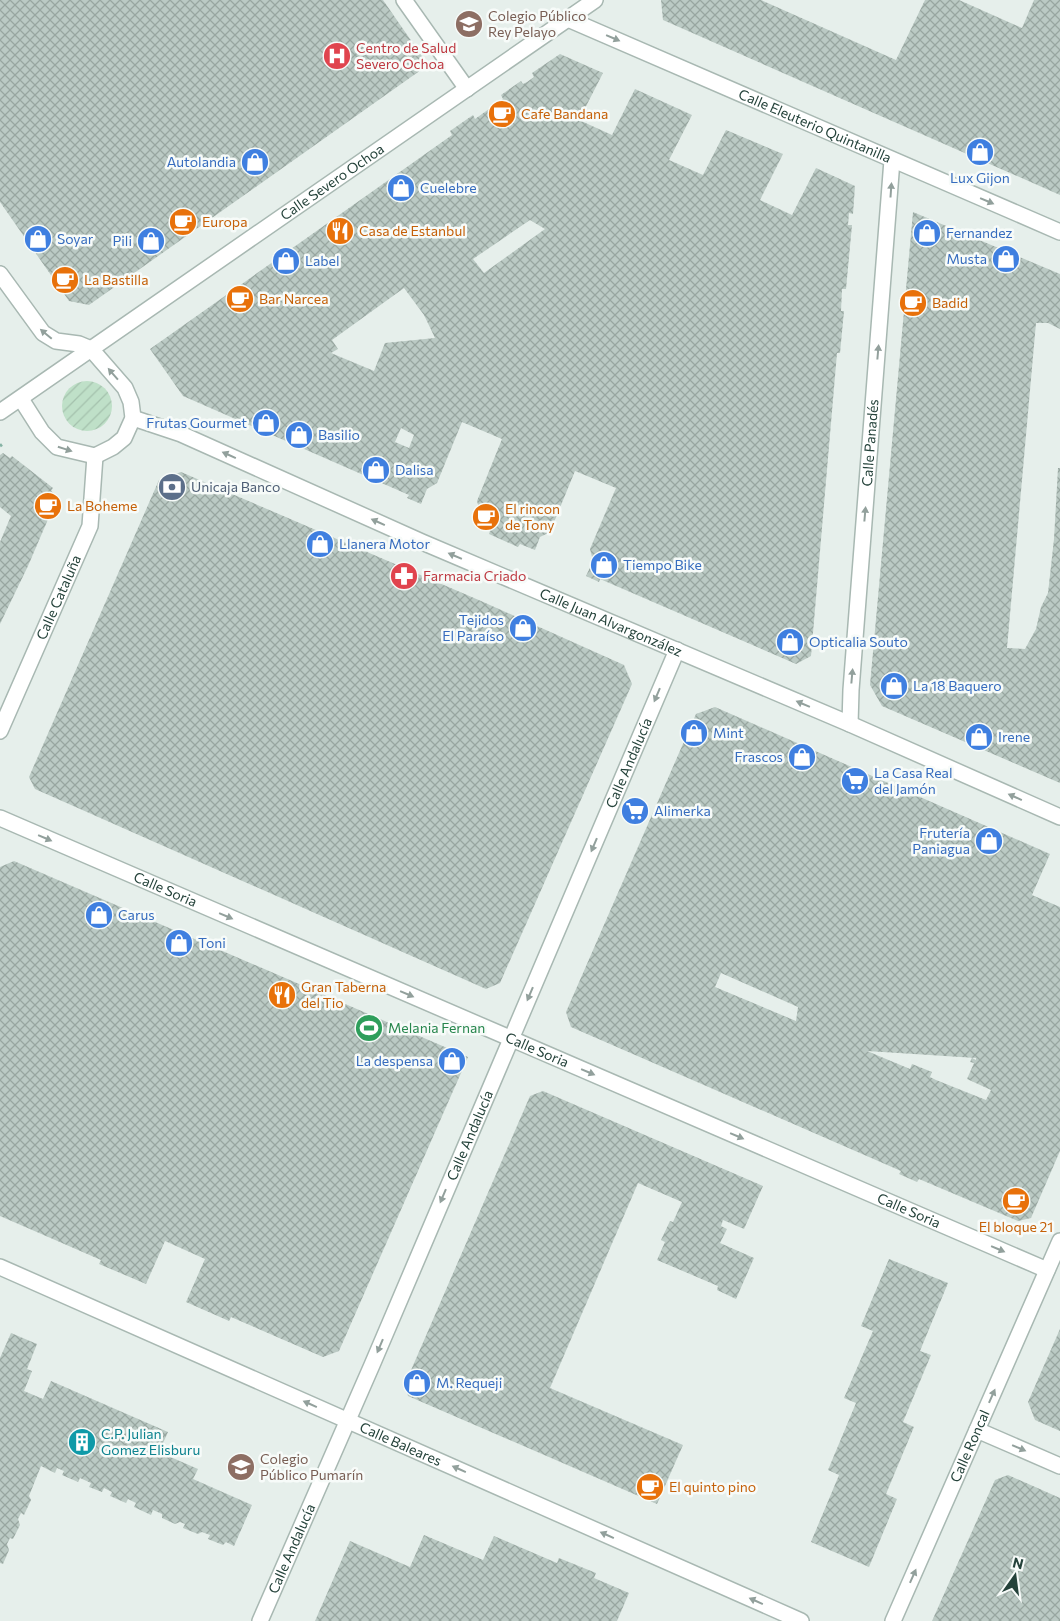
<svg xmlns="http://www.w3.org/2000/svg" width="1060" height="1621" viewBox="0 0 1060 1621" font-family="Commissioner,sans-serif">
<defs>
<pattern id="garden-furrows" width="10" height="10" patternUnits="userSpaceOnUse" patternTransform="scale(1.25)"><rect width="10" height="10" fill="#bfe0c8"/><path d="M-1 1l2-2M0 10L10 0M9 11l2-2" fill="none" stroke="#a4c1ad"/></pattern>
<pattern id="building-cross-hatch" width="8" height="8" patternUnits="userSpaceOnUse" patternTransform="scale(1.25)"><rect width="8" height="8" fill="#bbcac4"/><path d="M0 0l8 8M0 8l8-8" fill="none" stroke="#98a6a0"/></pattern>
</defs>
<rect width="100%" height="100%" fill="#e6efeb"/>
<!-- garden -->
<path fill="url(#garden-furrows)" d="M62 406a25 25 0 1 1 50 0a25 25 0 1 1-50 0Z"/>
<!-- building -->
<path fill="url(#building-cross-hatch)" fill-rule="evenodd" d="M0,0H383L428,65L89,305L69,301L0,202Z
M661,0H761L896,60L925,0H959L1022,28L1034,0H1060V195L663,20Z
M560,54L603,73L579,120L612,135L635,89L692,115L669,160L703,175L726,130L783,154L760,200L792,215L816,168L855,186L853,214L849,213L848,225H852L846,289H842L841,311H844L840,353H837L811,656L796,664L600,579L599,582L586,576L593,561L590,549L616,488L575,471L550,532L540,537L535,550L520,544L518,547L489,534L490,531L474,524L480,512L477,501L502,439L462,422L437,483L427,489L421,504L407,498L409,495L183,396L150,349L452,135L450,131L473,115L475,119L503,99L501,95L521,81L523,84L527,82L534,77L532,73ZM530,220L545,229L484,273L473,259ZM404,288L424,315L435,338L385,343L374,371L331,353L338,349L332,340ZM401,428L414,435L409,448L395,442Z
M913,212L1060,274V329L1048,323H1036L1007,648L1025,649L1036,629L1041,607L1048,593L1054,539L1058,468H1060V783L882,706L870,685Z
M3,453L10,458L12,456L53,488L51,491L58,496L28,566L0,624V542L11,516L0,507V455Z
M181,472L481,601L624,665L632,684L500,983L486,989L35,789L29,777L159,480Z
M715,707L1050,854L1032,895L1060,907V1151L1031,1218L1018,1221L919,1179L917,1182L899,1174L901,1171L571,1027L566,1012L696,714ZM721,973L798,1007L796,1021L715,987ZM867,1051L976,1058V1060L972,1058L970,1062L974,1063L967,1079L991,1090L986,1100L936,1080L930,1077L932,1072L912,1064L910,1069Z
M14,861L468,1057L339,1351L323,1357L231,1317L229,1321L186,1302L205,1259L165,1241L146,1284L99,1264L101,1260L0,1216V867Z
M543,1091L763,1186L744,1229L723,1220L721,1226L727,1229L720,1243L754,1258L736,1299L717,1290L718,1286L657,1260L665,1242L661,1240L670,1221L673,1222L682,1202L638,1183L550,1388L683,1445L657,1504L408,1396L405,1384L530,1096Z
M889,1259L948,1283L920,1351L931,1355L903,1422L914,1427L886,1494L897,1499L869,1567L811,1542L839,1475L828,1470L856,1403L844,1398L873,1331L861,1326Z
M1060,1329V1431L1035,1420L1028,1402Z
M11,1333L37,1344L27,1369L32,1371L24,1391L43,1399L51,1381L168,1432L159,1452L198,1469L193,1479L252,1505L234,1546L226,1542L223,1545L208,1539L210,1535L202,1532L198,1534L183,1528L185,1524L180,1522L175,1524L162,1518V1514L153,1510L151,1515L134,1507L136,1503L128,1499L126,1503L110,1496L112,1492L104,1488L102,1492L89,1487L91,1483L80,1478L78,1482L62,1475L64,1471L57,1468L55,1473L41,1466L29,1496L31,1500L24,1515L21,1513L18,1519L20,1525L13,1539L10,1538L7,1544L9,1550L3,1564L0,1563V1358Z
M1008,1475L1060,1498V1621H932L995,1480Z
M424,1535L483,1560L494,1536L557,1563L559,1558L596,1573L594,1578L629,1593L617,1621H315L350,1541L410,1567Z"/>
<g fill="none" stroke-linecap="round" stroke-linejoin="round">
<defs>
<g id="minor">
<path d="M404,0L467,89"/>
<path id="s1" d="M568,19L1060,232"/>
<path d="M0,274L43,333L56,341L79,344L91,349L125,388L131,402L133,418L124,438L113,447L95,456L57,447L42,432L21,399"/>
<path id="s2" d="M0,412L595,0"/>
<path id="s3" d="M133,418L181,434L422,542L850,724L1060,817"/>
<path id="s4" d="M850,724L851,690L892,160"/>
<path id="s5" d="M0,731L90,526L95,456"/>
<path id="s6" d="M0,818L1047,1270"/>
<path id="s7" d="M0,1267L801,1621"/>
<path d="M977,1430L1060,1466"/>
<path id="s8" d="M260,1621L372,1365L677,650"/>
<path id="s9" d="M893,1621L1060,1241"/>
</g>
</defs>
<!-- minor casing -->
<use href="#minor" stroke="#a8b8b2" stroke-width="18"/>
<!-- path -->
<path stroke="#86b3a5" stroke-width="3" stroke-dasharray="2.5 4" stroke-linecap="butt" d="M0,446L4,443"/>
<!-- minor -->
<use href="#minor" stroke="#fff" stroke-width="15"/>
</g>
<!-- one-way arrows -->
<defs><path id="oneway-solid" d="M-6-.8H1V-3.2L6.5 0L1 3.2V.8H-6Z" transform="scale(1.25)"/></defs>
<g fill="#92a09c">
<use href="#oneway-solid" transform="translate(613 38) rotate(23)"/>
<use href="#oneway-solid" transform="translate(891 190) rotate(-86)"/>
<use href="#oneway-solid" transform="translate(987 201) rotate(23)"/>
<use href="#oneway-solid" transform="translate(46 334) rotate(-140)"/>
<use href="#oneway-solid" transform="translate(878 352) rotate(-85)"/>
<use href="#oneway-solid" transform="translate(113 374) rotate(-131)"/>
<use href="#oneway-solid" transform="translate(65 449) rotate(18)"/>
<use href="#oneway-solid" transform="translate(229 455) rotate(-156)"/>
<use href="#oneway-solid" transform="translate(865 514) rotate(-85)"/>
<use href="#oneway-solid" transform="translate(378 522) rotate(-156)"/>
<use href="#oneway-solid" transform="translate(455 556) rotate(-157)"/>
<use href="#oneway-solid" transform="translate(852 676) rotate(-85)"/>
<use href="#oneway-solid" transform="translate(657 695) rotate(113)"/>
<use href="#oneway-solid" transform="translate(803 704) rotate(-157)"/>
<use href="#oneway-solid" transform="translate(1015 797) rotate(-156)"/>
<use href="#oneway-solid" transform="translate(45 838) rotate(23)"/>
<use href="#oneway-solid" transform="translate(594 845) rotate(113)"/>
<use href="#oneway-solid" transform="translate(226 916) rotate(23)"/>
<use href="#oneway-solid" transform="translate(407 994) rotate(23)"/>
<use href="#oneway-solid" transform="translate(530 994) rotate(113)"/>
<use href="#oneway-solid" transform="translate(588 1072) rotate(23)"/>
<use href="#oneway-solid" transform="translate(737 1136) rotate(23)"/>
<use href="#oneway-solid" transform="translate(443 1196) rotate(113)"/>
<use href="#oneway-solid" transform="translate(998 1249) rotate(23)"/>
<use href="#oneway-solid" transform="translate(380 1346) rotate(113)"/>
<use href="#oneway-solid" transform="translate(992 1396) rotate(-66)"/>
<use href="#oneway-solid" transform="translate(310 1404) rotate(-156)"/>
<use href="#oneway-solid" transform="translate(1019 1448) rotate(23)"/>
<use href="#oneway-solid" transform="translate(459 1469) rotate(-156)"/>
<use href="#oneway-solid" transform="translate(607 1535) rotate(-156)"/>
<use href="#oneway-solid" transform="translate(913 1576) rotate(-66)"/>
<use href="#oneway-solid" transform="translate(756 1601) rotate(-156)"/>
</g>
<!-- icons -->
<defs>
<symbol id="school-disc" viewBox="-11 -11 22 22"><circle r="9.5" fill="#8d6e63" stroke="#f7fbf9"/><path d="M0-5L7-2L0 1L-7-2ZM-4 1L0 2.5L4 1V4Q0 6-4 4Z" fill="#fff"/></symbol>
<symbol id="hospital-disc" viewBox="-11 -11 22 22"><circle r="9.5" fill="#e0444e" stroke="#f7fbf9"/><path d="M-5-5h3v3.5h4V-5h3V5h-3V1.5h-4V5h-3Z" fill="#fff"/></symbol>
<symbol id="cafe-disc" viewBox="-11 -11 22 22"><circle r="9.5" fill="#e8710a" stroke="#f7fbf9"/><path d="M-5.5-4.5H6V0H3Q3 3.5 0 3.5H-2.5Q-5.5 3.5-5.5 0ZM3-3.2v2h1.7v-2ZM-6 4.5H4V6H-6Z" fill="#fff"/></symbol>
<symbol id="shop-disc" viewBox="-11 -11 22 22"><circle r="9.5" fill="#3f7fe0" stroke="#f7fbf9"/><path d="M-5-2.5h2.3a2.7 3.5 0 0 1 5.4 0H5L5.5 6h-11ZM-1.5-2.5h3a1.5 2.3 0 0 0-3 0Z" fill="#fff"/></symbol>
<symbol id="restaurant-disc" viewBox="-11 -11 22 22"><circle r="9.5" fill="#e8710a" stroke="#f7fbf9"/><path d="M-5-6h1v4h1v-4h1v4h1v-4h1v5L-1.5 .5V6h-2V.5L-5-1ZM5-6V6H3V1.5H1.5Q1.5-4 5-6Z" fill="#fff"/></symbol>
<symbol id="bank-disc" viewBox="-11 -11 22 22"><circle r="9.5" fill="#5c6f8a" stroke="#f7fbf9"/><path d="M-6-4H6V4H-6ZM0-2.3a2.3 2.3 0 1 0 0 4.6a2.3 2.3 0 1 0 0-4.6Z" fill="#fff"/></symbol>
<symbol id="pharmacy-disc" viewBox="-11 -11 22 22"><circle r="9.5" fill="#e0444e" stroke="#f7fbf9"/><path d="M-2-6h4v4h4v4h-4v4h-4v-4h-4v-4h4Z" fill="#fff"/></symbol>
<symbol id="supermarket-disc" viewBox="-11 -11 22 22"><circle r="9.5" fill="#3f7fe0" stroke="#f7fbf9"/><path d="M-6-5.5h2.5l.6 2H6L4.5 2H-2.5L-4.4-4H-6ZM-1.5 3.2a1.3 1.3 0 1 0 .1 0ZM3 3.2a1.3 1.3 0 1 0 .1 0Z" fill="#fff"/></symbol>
<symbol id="stadium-disc" viewBox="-11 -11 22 22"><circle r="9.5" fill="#2e9e5b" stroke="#f7fbf9"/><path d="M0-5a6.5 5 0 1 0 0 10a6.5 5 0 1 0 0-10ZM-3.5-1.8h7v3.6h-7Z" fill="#fff"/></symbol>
<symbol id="building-disc" viewBox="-11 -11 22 22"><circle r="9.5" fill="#0f9aa8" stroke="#f7fbf9"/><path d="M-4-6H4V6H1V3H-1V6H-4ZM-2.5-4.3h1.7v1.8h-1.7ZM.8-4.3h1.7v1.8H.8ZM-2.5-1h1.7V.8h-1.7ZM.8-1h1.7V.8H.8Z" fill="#fff"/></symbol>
</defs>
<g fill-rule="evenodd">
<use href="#school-disc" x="453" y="8" width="32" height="32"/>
<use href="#hospital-disc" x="321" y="40" width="32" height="32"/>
<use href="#cafe-disc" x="486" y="98" width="32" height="32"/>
<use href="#shop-disc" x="964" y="136" width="32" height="32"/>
<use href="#shop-disc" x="239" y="146" width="32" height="32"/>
<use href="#shop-disc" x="385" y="172" width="32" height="32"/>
<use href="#cafe-disc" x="167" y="206" width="32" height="32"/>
<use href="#restaurant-disc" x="324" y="215" width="32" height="32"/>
<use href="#shop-disc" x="911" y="217" width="32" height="32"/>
<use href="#shop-disc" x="22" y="223" width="32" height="32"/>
<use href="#shop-disc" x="135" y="225" width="32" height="32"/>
<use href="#shop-disc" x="990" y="243" width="32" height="32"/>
<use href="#shop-disc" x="270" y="245" width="32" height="32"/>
<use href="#cafe-disc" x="49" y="264" width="32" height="32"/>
<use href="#cafe-disc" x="224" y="283" width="32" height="32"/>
<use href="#cafe-disc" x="897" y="287" width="32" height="32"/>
<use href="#shop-disc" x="250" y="407" width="32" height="32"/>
<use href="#shop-disc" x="283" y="419" width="32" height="32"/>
<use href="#shop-disc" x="360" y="454" width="32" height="32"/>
<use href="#bank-disc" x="156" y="471" width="32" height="32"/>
<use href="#cafe-disc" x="32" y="490" width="32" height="32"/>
<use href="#cafe-disc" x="470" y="501" width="32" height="32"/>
<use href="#shop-disc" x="304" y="528" width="32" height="32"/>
<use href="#shop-disc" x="588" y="549" width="32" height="32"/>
<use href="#pharmacy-disc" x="388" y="560" width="32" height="32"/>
<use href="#shop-disc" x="507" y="612" width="32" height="32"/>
<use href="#shop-disc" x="774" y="626" width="32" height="32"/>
<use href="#shop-disc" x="878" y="670" width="32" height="32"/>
<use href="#shop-disc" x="678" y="717" width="32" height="32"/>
<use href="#shop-disc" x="963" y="721" width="32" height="32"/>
<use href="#shop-disc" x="786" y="741" width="32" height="32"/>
<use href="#supermarket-disc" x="839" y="765" width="32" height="32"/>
<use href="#supermarket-disc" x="619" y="795" width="32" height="32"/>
<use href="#shop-disc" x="973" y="825" width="32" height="32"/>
<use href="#shop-disc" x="83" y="899" width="32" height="32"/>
<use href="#shop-disc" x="163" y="927" width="32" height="32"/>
<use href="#restaurant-disc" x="266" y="979" width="32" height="32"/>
<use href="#stadium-disc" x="353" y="1012" width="32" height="32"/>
<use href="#shop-disc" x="436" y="1045" width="32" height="32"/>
<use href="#cafe-disc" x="1000" y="1185" width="32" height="32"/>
<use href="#shop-disc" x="401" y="1367" width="32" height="32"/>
<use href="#building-disc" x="66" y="1426" width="32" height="32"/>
<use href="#school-disc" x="225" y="1451" width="32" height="32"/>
<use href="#cafe-disc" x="634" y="1471" width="32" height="32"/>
</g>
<g text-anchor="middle" stroke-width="5" stroke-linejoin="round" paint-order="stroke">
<!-- education labels -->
<g font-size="14" fill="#785e54" stroke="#f7fbf9" text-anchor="start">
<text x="488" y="21">Colegio Público<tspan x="488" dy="16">Rey Pelayo</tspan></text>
<text x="260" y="1464">Colegio<tspan x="260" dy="16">Público Pumarín</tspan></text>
</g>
<!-- health labels -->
<g font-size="14" fill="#be3a42" stroke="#f7fbf9" text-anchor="start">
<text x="356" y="53">Centro de Salud<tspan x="356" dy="16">Severo Ochoa</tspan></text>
<text x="423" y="581">Farmacia Criado</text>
</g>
<!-- food labels -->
<g font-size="14" fill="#c56008" stroke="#f7fbf9" text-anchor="start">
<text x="521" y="119">Cafe Bandana</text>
<text x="202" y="227">Europa</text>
<text x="359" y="236">Casa de Estanbul</text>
<text x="84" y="285">La Bastilla</text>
<text x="259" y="304">Bar Narcea</text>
<text x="932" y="308">Badid</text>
<text x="67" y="511">La Boheme</text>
<text x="505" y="514">El rincon<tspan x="505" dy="16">de Tony</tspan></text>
<text x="301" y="992">Gran Taberna<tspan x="301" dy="16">del Tio</tspan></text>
<text x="1016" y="1232" text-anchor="middle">El bloque 21</text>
<text x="669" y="1492">El quinto pino</text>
</g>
<!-- street labels -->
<g font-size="14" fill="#24423a" stroke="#f7fbf9">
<text dy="5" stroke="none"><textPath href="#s1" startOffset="269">Calle Eleuterio Quintanilla</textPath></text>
<text dy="5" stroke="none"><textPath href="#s2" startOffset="404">Calle Severo Ochoa</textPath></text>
<text dy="5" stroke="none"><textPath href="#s4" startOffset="282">Calle Panadés</textPath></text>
<text dy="5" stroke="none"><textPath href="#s5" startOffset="146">Calle Cataluña</textPath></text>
<text dy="5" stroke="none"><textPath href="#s3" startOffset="520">Calle Juan Alvargonzález</textPath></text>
<text dy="5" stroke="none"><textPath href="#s8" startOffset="934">Calle Andalucía</textPath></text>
<text dy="5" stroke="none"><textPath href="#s6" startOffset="180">Calle Soria</textPath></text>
<text dy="5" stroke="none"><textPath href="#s6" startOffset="585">Calle Soria</textPath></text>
<text dy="5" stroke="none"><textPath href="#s8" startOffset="529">Calle Andalucía</textPath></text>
<text dy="5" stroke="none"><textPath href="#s6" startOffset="990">Calle Soria</textPath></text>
<text dy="5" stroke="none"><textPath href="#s7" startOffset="438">Calle Baleares</textPath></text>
<text dy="5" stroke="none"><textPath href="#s9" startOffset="191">Calle Roncal</textPath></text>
<text dy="5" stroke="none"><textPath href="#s8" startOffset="79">Calle Andalucía</textPath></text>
</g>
<!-- shop labels -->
<g font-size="14" fill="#366cbe" stroke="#f7fbf9" text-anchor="start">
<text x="236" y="167" text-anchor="end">Autolandia</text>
<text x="980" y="183" text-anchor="middle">Lux Gijon</text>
<text x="420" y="193">Cuelebre</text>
<text x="946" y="238">Fernandez</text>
<text x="57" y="244">Soyar</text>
<text x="132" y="246" text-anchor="end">Pili</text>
<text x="987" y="264" text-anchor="end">Musta</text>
<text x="305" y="266">Label</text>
<text x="247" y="428" text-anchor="end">Frutas Gourmet</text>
<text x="318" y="440">Basilio</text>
<text x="395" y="475">Dalisa</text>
<text x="339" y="549">Llanera Motor</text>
<text x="623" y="570">Tiempo Bike</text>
<text x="504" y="625" text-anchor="end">Tejidos<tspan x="504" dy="16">El Paraíso</tspan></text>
<text x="809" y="647">Opticalia Souto</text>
<text x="913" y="691">La 18 Baquero</text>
<text x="713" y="738">Mint</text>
<text x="998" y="742">Irene</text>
<text x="783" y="762" text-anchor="end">Frascos</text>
<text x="874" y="778">La Casa Real<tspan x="874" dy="16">del Jamón</tspan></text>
<text x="654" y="816">Alimerka</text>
<text x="970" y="838" text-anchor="end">Frutería<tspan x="970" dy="16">Paniagua</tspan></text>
<text x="118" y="920">Carus</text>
<text x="198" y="948">Toni</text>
<text x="433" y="1066" text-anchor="end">La despensa</text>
<text x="436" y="1388">M. Requeji</text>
</g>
<!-- service labels -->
<g font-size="14" fill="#4e5e75" stroke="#f7fbf9" text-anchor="start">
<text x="191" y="492">Unicaja Banco</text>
</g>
<!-- leisure labels -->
<g font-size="14" fill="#27864d" stroke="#f7fbf9" text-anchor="start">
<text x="388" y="1033">Melania Fernan</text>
</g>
<!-- culture labels -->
<g font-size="14" fill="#0d838f" stroke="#f7fbf9" text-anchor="start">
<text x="101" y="1439">C.P. Julian<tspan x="101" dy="16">Gomez Elisburu</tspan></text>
</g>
</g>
<!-- north arrow -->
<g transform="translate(1015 1576) rotate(14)" stroke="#f7fbf9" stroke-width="4" paint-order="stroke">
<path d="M0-4L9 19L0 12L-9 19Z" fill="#24423a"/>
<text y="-8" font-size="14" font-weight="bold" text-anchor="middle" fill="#24423a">N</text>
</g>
</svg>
